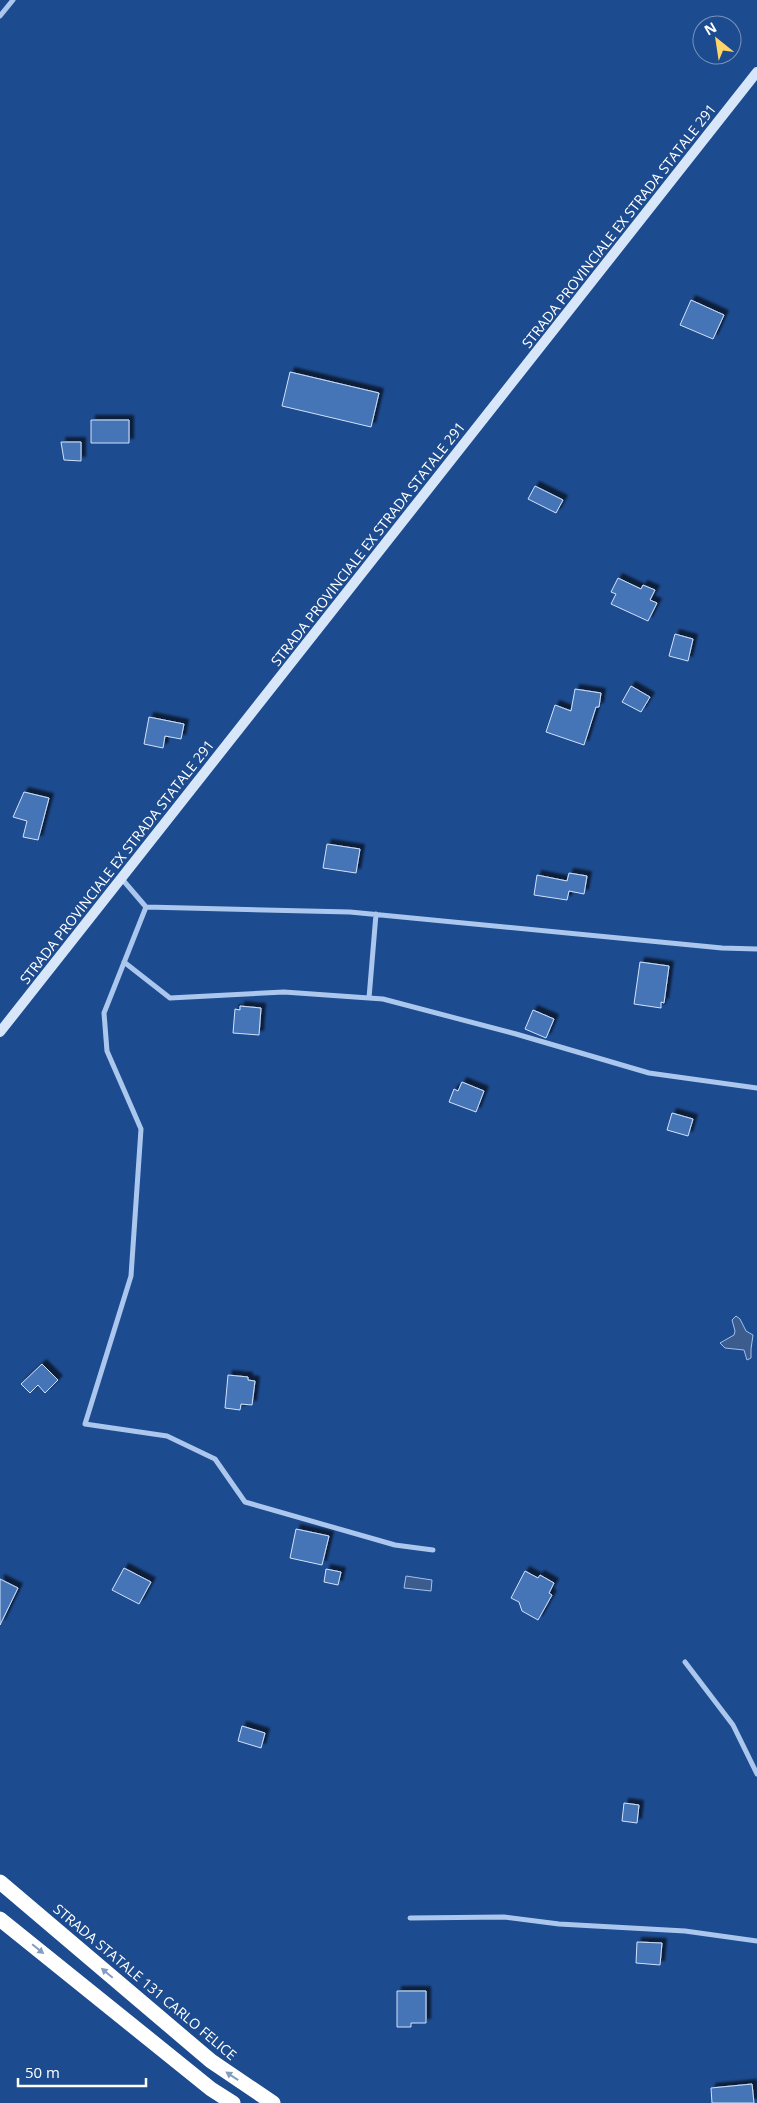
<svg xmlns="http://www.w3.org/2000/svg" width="757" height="2103" viewBox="0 0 757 2103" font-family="'Open Sans',sans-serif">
<defs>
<filter id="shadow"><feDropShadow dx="4.5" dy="-4.5" stdDeviation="1" flood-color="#0009"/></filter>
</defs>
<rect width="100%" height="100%" fill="#1d4b8f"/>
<!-- water -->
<path fill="#3b5c8d" stroke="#9fc2ef" d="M736,1316L740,1319L746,1331L753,1335L751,1349V1358L747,1360L744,1350L725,1348L720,1343L734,1335L735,1331L732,1320Z
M406,1576L432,1580L431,1591L404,1588Z"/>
<!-- building -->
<path fill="#4575b6" stroke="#d1e2fa" filter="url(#shadow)" d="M691,300L724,315L713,339L680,325Z
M290,372L379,393L371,427L282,406Z
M91,420H129V443H91Z
M61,442H81V461L64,460Z
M535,486L563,500L556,513L528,499Z
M618,578L641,589L643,585L655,590L650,600L657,603L648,621L611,604L616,594L611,592Z
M675,634L693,639L688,661L669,656Z
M631,686L650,697L641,712L622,702Z
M575,689L601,693L599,707H596L584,745L546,732L555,705L571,711Z
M149,717L184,724L181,739L165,736L163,748L144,744Z
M24,792L49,798L38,840L23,837L27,821L13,817Z
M327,844L360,849L356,873L323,868Z
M569,873L587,876L584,894L569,891L567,900L534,895L537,875L567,881Z
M640,962L669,966L664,1003L661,1002V1008L634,1004Z
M240,1006L261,1008L259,1035L233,1033L235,1009L240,1010Z
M533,1010L554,1019L546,1038L525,1029Z
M462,1082L484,1091L476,1112L449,1102L454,1089L458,1091Z
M672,1113L693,1119L688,1136L667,1130Z
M42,1364L58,1380L45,1393L38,1385L30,1393L21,1384Z
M228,1375L248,1377V1380L255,1381L252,1405L241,1404L240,1410L225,1408Z
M296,1529L329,1536L322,1565L290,1558Z
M124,1568L151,1582L139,1604L112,1590Z
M326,1569L341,1572L338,1585L324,1582Z
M525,1571L538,1578L540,1575L554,1583L549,1593L552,1595L538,1620L522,1611L519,1602L511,1598Z
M0,1579L18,1588L0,1625Z
M242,1726L265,1733L261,1748L238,1741Z
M624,1803L639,1805L637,1823L622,1821Z
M637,1942L662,1943L660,1965L636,1963Z
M397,1991H426V2023H411V2027H397Z
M752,2084L754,2103H712L711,2088Z"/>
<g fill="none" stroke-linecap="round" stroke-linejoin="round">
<!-- street -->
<path stroke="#abc7ed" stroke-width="5" d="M0,16L13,0
M122,879L146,907L104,1013L107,1051L141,1129L131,1276L85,1424L167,1436L215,1459L245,1502L395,1545L433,1550
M146,907L350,912L722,948L757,949
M124,962L170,998L284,992L383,999L516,1034L649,1073L757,1088
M369,998L376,914
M685,1662L733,1725L757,1774
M410,1918L504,1917L559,1924L685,1931L757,1941"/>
<!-- secondary -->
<path stroke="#d8e6fa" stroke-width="10" d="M0,1032L757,72"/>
<!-- highway -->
<path stroke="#fff" stroke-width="15" d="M0,1882L211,2061L273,2103
M0,1919L211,2089L233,2103"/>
</g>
<!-- one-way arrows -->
<defs><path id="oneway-solid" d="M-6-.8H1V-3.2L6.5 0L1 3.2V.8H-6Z" transform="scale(1.25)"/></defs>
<g fill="#839cc1">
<use href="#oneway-solid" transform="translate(38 1949) rotate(39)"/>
<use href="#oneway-solid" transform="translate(107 1973) rotate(-140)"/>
<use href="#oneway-solid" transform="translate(232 2076) rotate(-146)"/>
</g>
<g text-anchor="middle" stroke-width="4" stroke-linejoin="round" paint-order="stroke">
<!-- street labels -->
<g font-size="14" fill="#fff" stroke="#1d4b8f">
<text transform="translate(619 226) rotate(-52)" y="5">STRADA PROVINCIALE EX STRADA STATALE 291</text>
<text transform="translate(368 544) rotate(-52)" y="5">STRADA PROVINCIALE EX STRADA STATALE 291</text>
<text transform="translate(117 862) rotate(-52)" y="5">STRADA PROVINCIALE EX STRADA STATALE 291</text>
<text transform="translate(145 1982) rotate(40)" y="5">STRADA STATALE 131 CARLO FELICE</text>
</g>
</g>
<!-- north arrow -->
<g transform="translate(717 40) rotate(330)"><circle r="24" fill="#1d4b8f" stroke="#7793bc"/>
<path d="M0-4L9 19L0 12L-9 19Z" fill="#fdd66a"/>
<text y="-8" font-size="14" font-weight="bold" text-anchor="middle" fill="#ffffff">N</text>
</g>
<!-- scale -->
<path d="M18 2078v8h128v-8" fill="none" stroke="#ffffff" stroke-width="2.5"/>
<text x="25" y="2078" font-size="15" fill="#ffffff" stroke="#1d4b8f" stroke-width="4" paint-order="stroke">50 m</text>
</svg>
